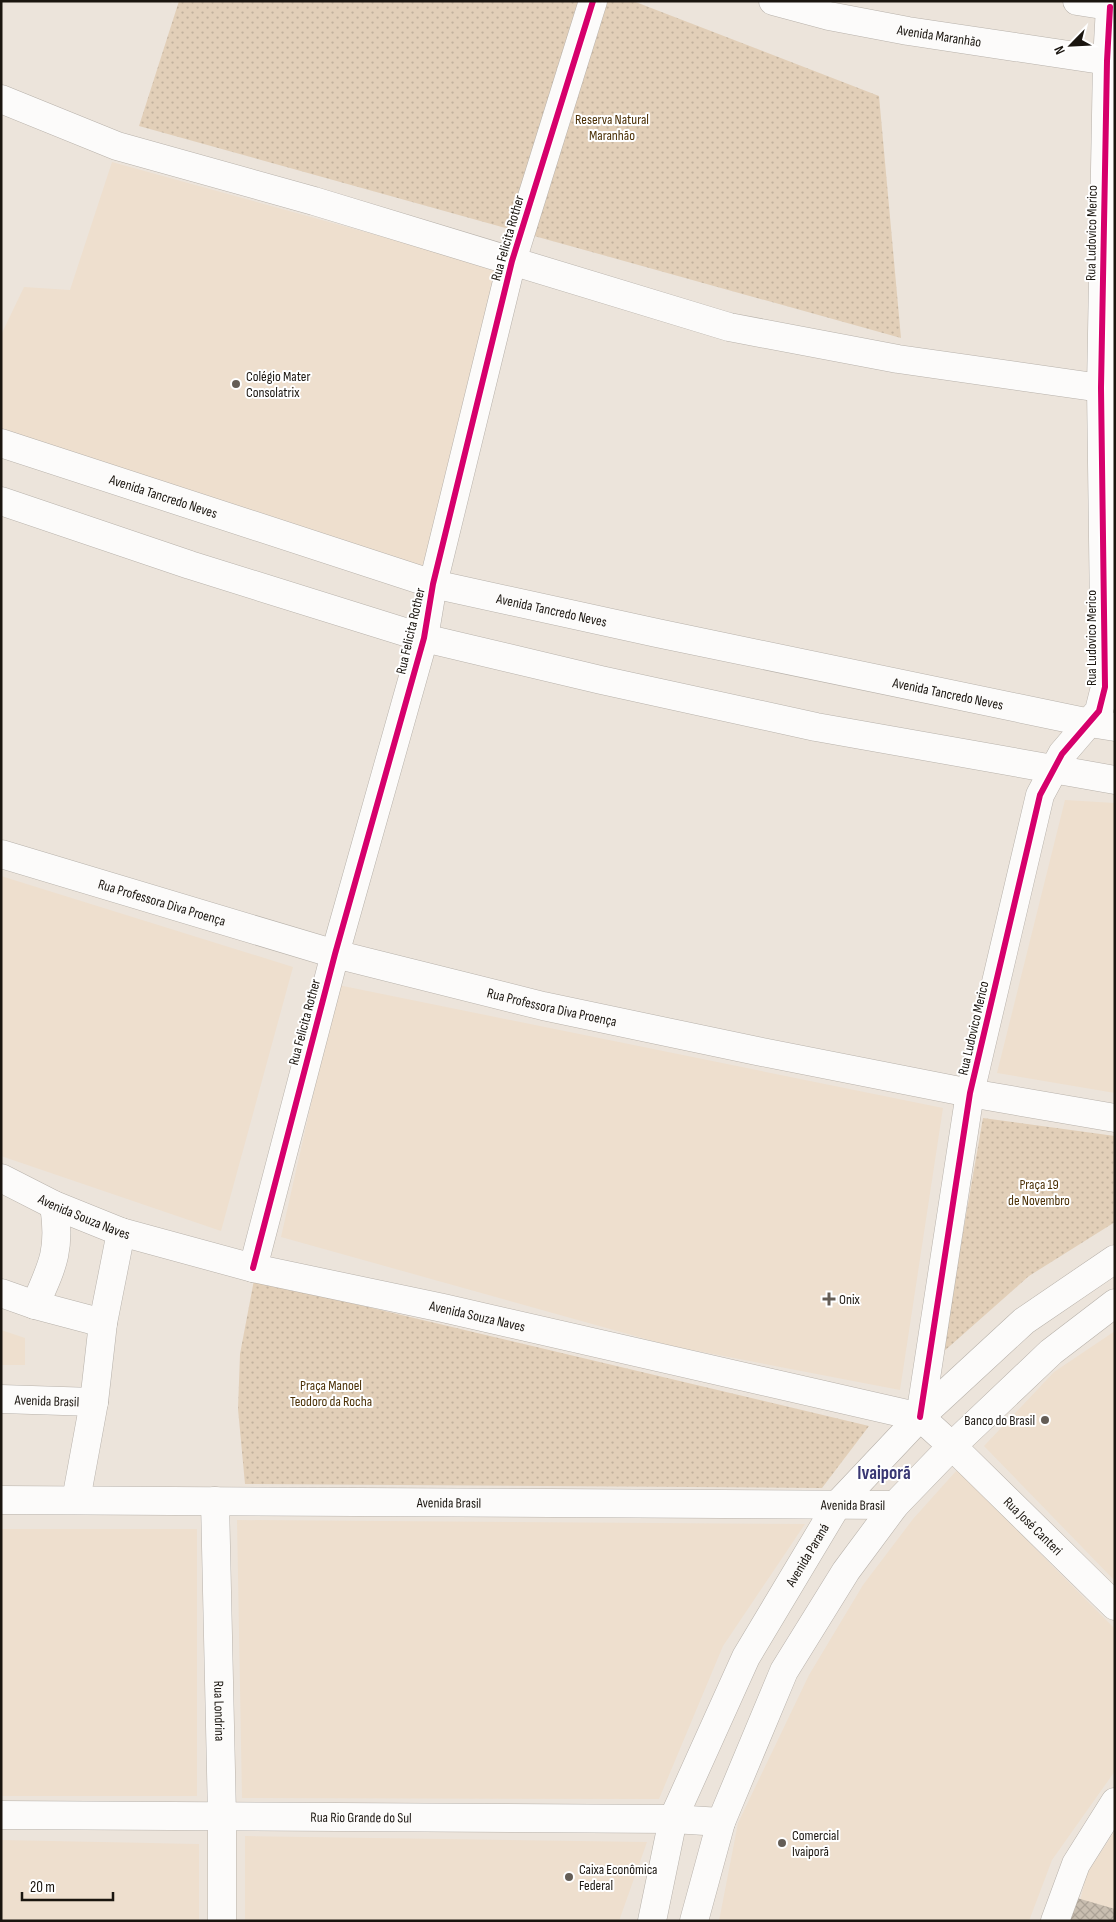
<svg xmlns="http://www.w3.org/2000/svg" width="1116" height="1922" viewBox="0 0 1116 1922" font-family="'Sofia Sans Condensed',sans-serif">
<defs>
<pattern id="park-dots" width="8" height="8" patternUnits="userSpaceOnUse" patternTransform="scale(1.25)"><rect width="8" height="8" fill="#e2cfb8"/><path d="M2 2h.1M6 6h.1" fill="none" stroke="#c1b19d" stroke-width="1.8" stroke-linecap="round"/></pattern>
<pattern id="building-cross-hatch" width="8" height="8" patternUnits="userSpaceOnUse" patternTransform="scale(1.25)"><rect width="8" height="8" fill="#c9beb0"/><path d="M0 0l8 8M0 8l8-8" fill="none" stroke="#aca296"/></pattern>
</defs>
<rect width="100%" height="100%" fill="#ece4db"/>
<!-- built -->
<path fill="#eedfce" d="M112,162L499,269L426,567L1,434V335L24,287L70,290Z
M1065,800L1115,803V1093L997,1073Z
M1,876L293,967L221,1231L1,1156Z
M338,985L943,1108L900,1390L671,1346L281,1237Z
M1,1330L25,1338V1365H1Z
M1115,1331V1581L984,1446L1054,1372Z
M957,1470L1115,1629V1771L1052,1860L1029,1921H719L738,1823L809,1675L863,1585L913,1519Z
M237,1520L805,1524L723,1646L659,1799L242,1798Z
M1,1529H197V1796H1Z
M1115,1831V1921H1075L1087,1873Z
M245,1836L647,1842L619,1921H245Z
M1,1840L199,1844V1921H1Z"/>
<!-- park -->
<path fill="url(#park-dots)" d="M179,1H633L879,96L901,338L139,126Z
M983,1118L1115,1136V1222L1029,1276L942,1353Z
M254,1280L869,1426L822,1488L245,1484L238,1409L240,1354Z"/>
<!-- building -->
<path fill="url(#building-cross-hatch)" d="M1077,1898L1115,1909V1921H1069Z"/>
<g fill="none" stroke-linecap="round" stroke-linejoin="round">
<defs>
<g id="street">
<path d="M1,99L117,146L314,201L729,327L898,359L1101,388"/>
<path id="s1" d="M1,854L335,954L543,1006L757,1051L970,1093L1115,1118"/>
<path d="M253,1268L335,954L424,638L433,584L512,261L593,1"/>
<path d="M920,1417L970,1093L1040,795L1062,754L1099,711L1105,687L1101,388L1107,61L1110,7"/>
<path id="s2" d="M952,1446L1115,1606"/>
<path id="s3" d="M215,1501L222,1816V1921"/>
<path id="s4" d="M1,1815L673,1819L721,1822"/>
<path d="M1055,1921L1076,1864L1115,1802"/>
</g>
<g id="secondary">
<path id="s5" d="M773,1L829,16L908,31L1115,62"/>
<path d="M1077,1L1115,7"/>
<path id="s6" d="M1,443L433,584L657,633L1090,723L1115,727"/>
<path d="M1,501L190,565L424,638L601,680L816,727L1115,780"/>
<path id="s7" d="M1,1178L54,1205L121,1232L253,1268L443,1308L920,1417L952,1446"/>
<path d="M1,1293L35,1305L103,1323"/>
<path d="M35,1305C53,1265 61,1249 54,1205"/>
<path id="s8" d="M1,1399L94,1402"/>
<path id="s9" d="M1,1500L895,1505"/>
<path d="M76,1500L94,1402L103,1323L121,1232"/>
<path id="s10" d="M652,1921L673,1819L746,1657L837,1505L920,1417L1024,1321L1115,1259"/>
<path d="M694,1921L721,1822L784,1671L846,1571L895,1505L952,1446L1051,1352L1115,1303"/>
</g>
</defs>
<!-- street casing -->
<use href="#street" stroke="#b7b1aa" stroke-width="29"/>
<!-- secondary casing -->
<use href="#secondary" stroke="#b7b1aa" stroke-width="29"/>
<!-- street -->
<use href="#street" stroke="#fcfbfa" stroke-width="28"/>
<!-- secondary -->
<use href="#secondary" stroke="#fcfbfa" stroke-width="28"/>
<defs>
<path id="cycleway" d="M253,1268L335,954L424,638L433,584L512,261L593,1
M920,1417L970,1093L1040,795L1062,754L1099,711L1105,687L1101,388L1107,61L1110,7"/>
</defs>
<!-- cycleway casing -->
<use href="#cycleway" stroke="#fff" stroke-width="9"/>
<!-- cycleway -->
<use href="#cycleway" stroke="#d6006c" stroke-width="6"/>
</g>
<!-- markers -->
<g fill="#645d56" stroke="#fff" stroke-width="2">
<circle cx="236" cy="384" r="5"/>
<path d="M826.5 1291.5h5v5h5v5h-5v5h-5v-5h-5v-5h5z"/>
<circle cx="1045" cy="1420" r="5"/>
<circle cx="782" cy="1843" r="5"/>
<circle cx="569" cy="1877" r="5"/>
</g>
<g text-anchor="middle" stroke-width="4" stroke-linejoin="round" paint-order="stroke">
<!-- street labels -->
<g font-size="14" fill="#1a150f" stroke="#fff">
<text dy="5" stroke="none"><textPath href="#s5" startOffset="170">Avenida Maranhão</textPath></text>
<text transform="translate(1091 233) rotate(-89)" y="5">Rua Ludovico Merico</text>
<text transform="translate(507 238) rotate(-74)" y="5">Rua Felicita Rother</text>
<text dy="5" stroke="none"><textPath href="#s6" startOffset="171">Avenida Tancredo Neves</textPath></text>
<text dy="5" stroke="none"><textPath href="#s6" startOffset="576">Avenida Tancredo Neves</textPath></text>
<text transform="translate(410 631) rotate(-77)" y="5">Rua Felicita Rother</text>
<text transform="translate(1091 638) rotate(-90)" y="5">Rua Ludovico Merico</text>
<text dy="5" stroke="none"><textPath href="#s6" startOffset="981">Avenida Tancredo Neves</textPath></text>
<text dy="5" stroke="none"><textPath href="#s1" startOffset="168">Rua Professora Diva Proença</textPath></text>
<text dy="5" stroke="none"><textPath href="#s1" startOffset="572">Rua Professora Diva Proença</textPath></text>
<text transform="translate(304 1022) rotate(-75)" y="5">Rua Felicita Rother</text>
<text transform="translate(973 1028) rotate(-77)" y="5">Rua Ludovico Merico</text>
<text dy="5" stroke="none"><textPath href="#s7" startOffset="92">Avenida Souza Naves</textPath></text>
<text dy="5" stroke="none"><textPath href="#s7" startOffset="498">Avenida Souza Naves</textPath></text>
<text dy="5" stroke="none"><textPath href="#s8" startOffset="46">Avenida Brasil</textPath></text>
<text dy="5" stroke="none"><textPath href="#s9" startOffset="448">Avenida Brasil</textPath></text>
<text dy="5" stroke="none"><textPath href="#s9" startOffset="852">Avenida Brasil</textPath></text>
<text dy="5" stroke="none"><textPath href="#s2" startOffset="114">Rua José Canteri</textPath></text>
<text dy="5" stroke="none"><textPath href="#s10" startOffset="401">Avenida Paraná</textPath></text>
<text dy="5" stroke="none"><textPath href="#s3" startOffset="210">Rua Londrina</textPath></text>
<text dy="5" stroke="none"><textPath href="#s4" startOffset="360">Rua Rio Grande do Sul</textPath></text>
</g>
<!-- park labels -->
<g font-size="14" fill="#4b3006" stroke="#fff">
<text x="612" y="124">Reserva Natural<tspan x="612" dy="16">Maranhão</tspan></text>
<text x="1039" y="1189">Praça 19<tspan x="1039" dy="16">de Novembro</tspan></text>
<text x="331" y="1390">Praça Manoel<tspan x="331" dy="16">Teodoro da Rocha</tspan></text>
</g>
<!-- poi labels -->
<g font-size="14" fill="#1a150f" stroke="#fff" text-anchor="start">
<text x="246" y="381">Colégio Mater<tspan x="246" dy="16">Consolatrix</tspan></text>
<text x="839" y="1304">Onix</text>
<text x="1035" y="1425" text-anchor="end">Banco do Brasil</text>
<text x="792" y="1840">Comercial<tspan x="792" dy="16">Ivaiporã</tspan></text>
<text x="579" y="1874">Caixa Econômica<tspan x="579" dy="16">Federal</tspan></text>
</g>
<!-- district labels -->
<g font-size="19" font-weight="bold" fill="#393773" stroke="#fff">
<text x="884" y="1479">Ivaiporã</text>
</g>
</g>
<!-- border -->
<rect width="1116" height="1922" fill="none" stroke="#1a150f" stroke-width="5"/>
<!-- north arrow -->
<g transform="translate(1071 45) rotate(246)" stroke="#ffffff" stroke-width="4" paint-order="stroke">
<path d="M0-4L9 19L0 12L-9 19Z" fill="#1a150f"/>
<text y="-8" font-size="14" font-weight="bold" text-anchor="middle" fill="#1a150f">N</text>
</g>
<!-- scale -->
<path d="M22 1892v8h91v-8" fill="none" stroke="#1a150f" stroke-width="2.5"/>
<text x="30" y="1892" font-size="15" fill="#1a150f" stroke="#ffffff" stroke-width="4" paint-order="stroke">20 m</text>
</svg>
